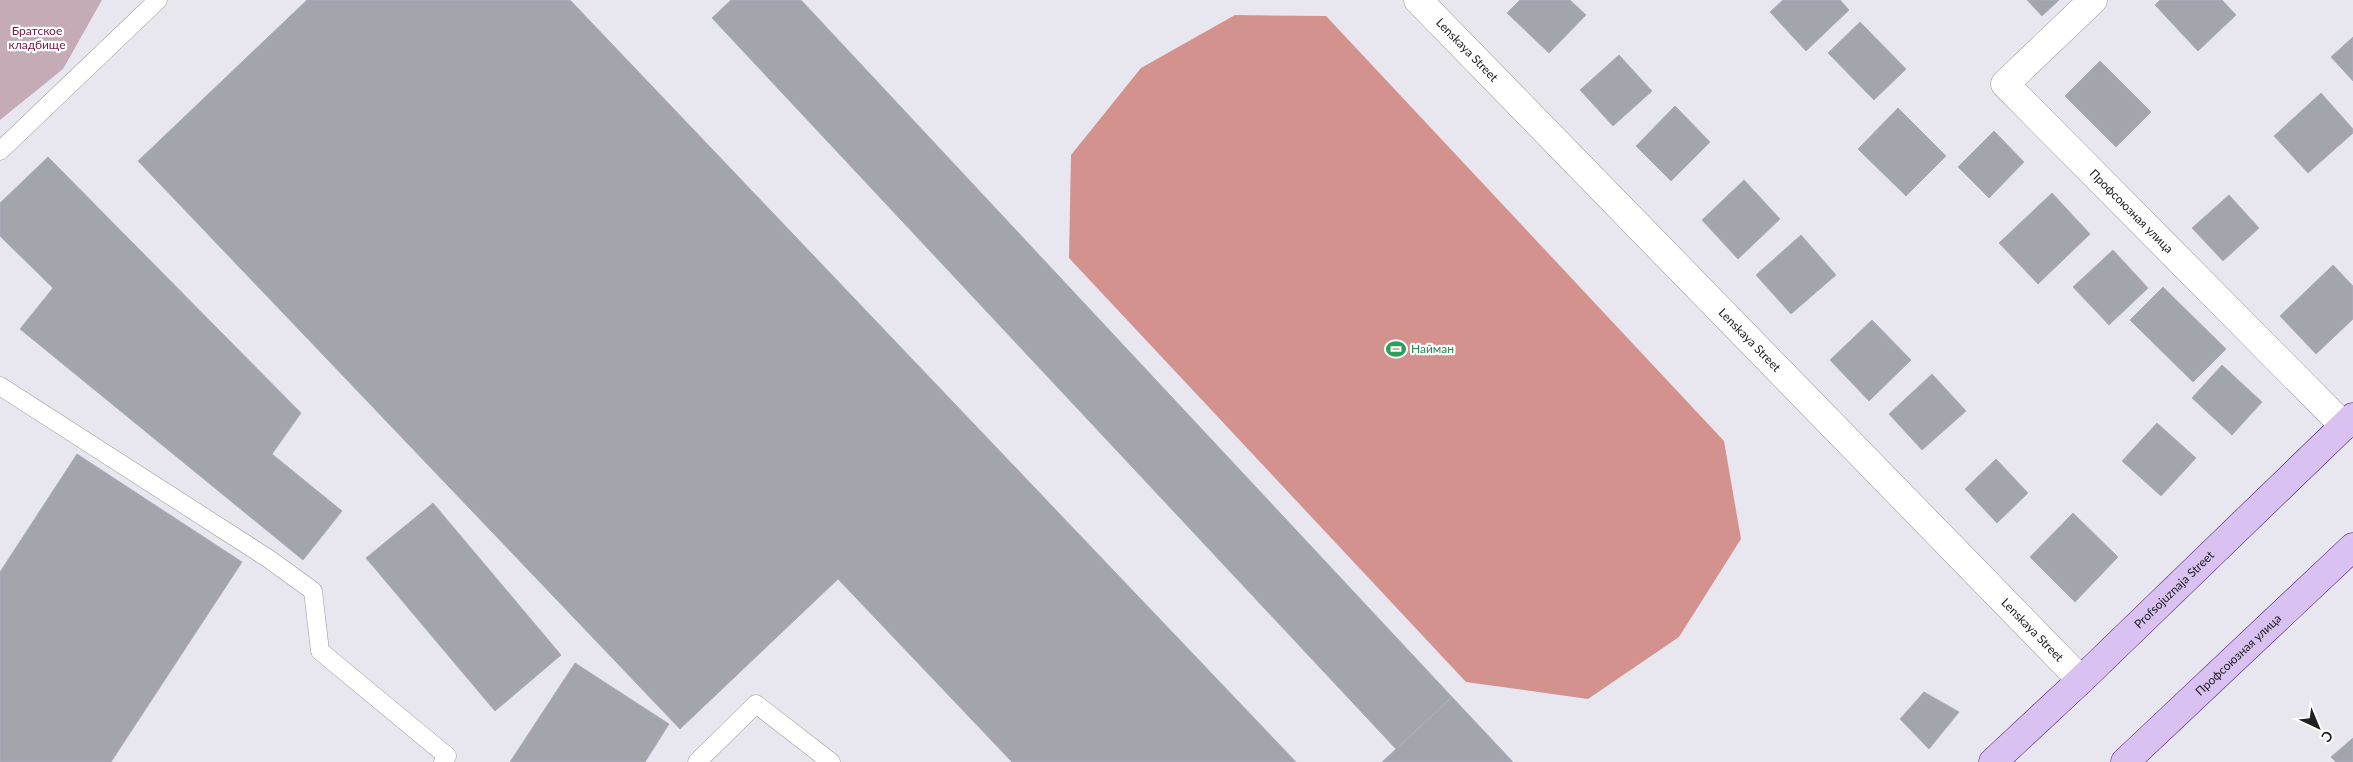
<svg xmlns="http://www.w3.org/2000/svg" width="2353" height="762" viewBox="0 0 2353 762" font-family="Lato,sans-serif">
<rect width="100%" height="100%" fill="#e8e7ef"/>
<!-- cemetery -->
<path fill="#c5abb6" d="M0,0H102L63,69L0,120Z"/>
<!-- pitch -->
<path fill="#d4928f" d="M1235,15L1326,16L1724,441L1741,539L1679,637L1588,699L1466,682L1069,258L1071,155L1141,68Z"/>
<!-- building -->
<path fill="#a3a5ad" stroke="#abaebf" d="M307,0H570L1296,762H1012L838,579L680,729L138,161Z
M731,0H801L1452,697L1396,749L712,18Z
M1520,0H1570L1586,15L1549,53L1507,13Z
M1783,0H1840L1849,10L1806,51L1770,12Z
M2027,0H2059L2042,16Z
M2160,0H2222L2236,15L2198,51L2155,5Z
M1860,22L1906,69L1874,100L1828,53Z
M2353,37V81L2331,57Z
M1619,55L1652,91L1613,126L1580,90Z
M2100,61L2151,112L2116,147L2065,96Z
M2321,93L2353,129V133L2308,173L2274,136Z
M1675,106L1710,142L1671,181L1636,146Z
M1898,108L1946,156L1906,196L1858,149Z
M1994,131L2024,162L1989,198L1958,167Z
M48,157L301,413L272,454L342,511L303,560L20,329L53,288L0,236V203Z
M1744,180L1780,219L1738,259L1702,220Z
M2052,193L2090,234L2038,284L1999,243Z
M2229,195L2259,228L2223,261L2192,228Z
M1801,235L1836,275L1791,314L1756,275Z
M2113,250L2148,288L2109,325L2073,287Z
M2333,265L2353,286V319L2316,354L2280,316Z
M2163,287L2226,349L2193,382L2130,320Z
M1872,320L1911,360L1869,401L1830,360Z
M2222,365L2262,402L2232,435L2192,398Z
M1932,374L1966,411L1922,450L1889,414Z
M2157,423L2196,458L2161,496L2122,461Z
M77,454L242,562L111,762H0V572Z
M1996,459L2028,493L1997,523L1965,489Z
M433,503L561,655L495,711L366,558Z
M2073,513L2118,557L2075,602L2030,557Z
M575,663L669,724L645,762H510Z
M1924,692L1959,712L1929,749L1900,719Z
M1452,697L1513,762H1382Z
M2353,738V762H2336L2331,757Z"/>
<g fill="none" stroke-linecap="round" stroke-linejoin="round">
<defs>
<path id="lane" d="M0,151L158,0
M0,386L269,559L313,591L320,651L447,756L443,762
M697,762L756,704L831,762"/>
<g id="street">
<path id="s1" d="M1418,0L2081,680"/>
<path id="s2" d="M2093,0L2005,84L2344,426"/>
</g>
<g id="secondary">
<path id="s3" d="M1993,762L2081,680L2353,417"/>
<path id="s4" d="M2125,762L2353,547"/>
</g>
</defs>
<!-- lane casing -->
<use href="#lane" stroke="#979797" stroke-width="19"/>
<!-- street casing -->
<use href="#street" stroke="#979797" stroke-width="29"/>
<!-- secondary casing -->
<use href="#secondary" stroke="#42136b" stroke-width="29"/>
<!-- lane -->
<use href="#lane" stroke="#fff" stroke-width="18"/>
<!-- street -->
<use href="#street" stroke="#fff" stroke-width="28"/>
<!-- secondary -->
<use href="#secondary" stroke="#d9c2f2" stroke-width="28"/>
</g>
<!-- icons -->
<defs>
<symbol id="stadium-bare" viewBox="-9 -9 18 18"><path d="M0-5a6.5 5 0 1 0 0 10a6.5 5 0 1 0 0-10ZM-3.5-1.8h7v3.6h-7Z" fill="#2e9e5b" stroke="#fff" stroke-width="2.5" paint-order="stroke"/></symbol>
</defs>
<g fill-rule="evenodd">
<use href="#stadium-bare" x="1382" y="335" width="28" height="28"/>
</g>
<g text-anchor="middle" stroke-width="4.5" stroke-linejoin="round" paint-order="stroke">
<!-- park labels -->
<g font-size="12" fill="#721945" stroke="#fff">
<text x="37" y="35">Братское<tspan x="37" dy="14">кладбище</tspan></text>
</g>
<!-- street labels -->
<g font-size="12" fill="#202020" stroke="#fff">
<text dy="4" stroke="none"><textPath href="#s1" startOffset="70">Lenskaya Street</textPath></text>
<text dy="4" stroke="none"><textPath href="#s2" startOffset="301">Профсоюзная улица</textPath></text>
<text dy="4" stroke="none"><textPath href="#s1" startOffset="475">Lenskaya Street</textPath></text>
<text dy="4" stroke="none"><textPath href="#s3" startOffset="250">Profsojuznaja Street</textPath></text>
<text dy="4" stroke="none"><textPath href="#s1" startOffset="880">Lenskaya Street</textPath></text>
<text dy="4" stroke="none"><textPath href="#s4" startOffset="156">Профсоюзная улица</textPath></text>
</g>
<!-- leisure labels -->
<g font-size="12" fill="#27864d" stroke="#fff" text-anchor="start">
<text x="1411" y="353">Найман</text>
</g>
</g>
<!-- north arrow -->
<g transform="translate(2318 727) rotate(136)" stroke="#ffffff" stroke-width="4" paint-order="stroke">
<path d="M0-4L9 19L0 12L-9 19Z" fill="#202020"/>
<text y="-8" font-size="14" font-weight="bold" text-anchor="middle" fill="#202020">С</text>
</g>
</svg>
